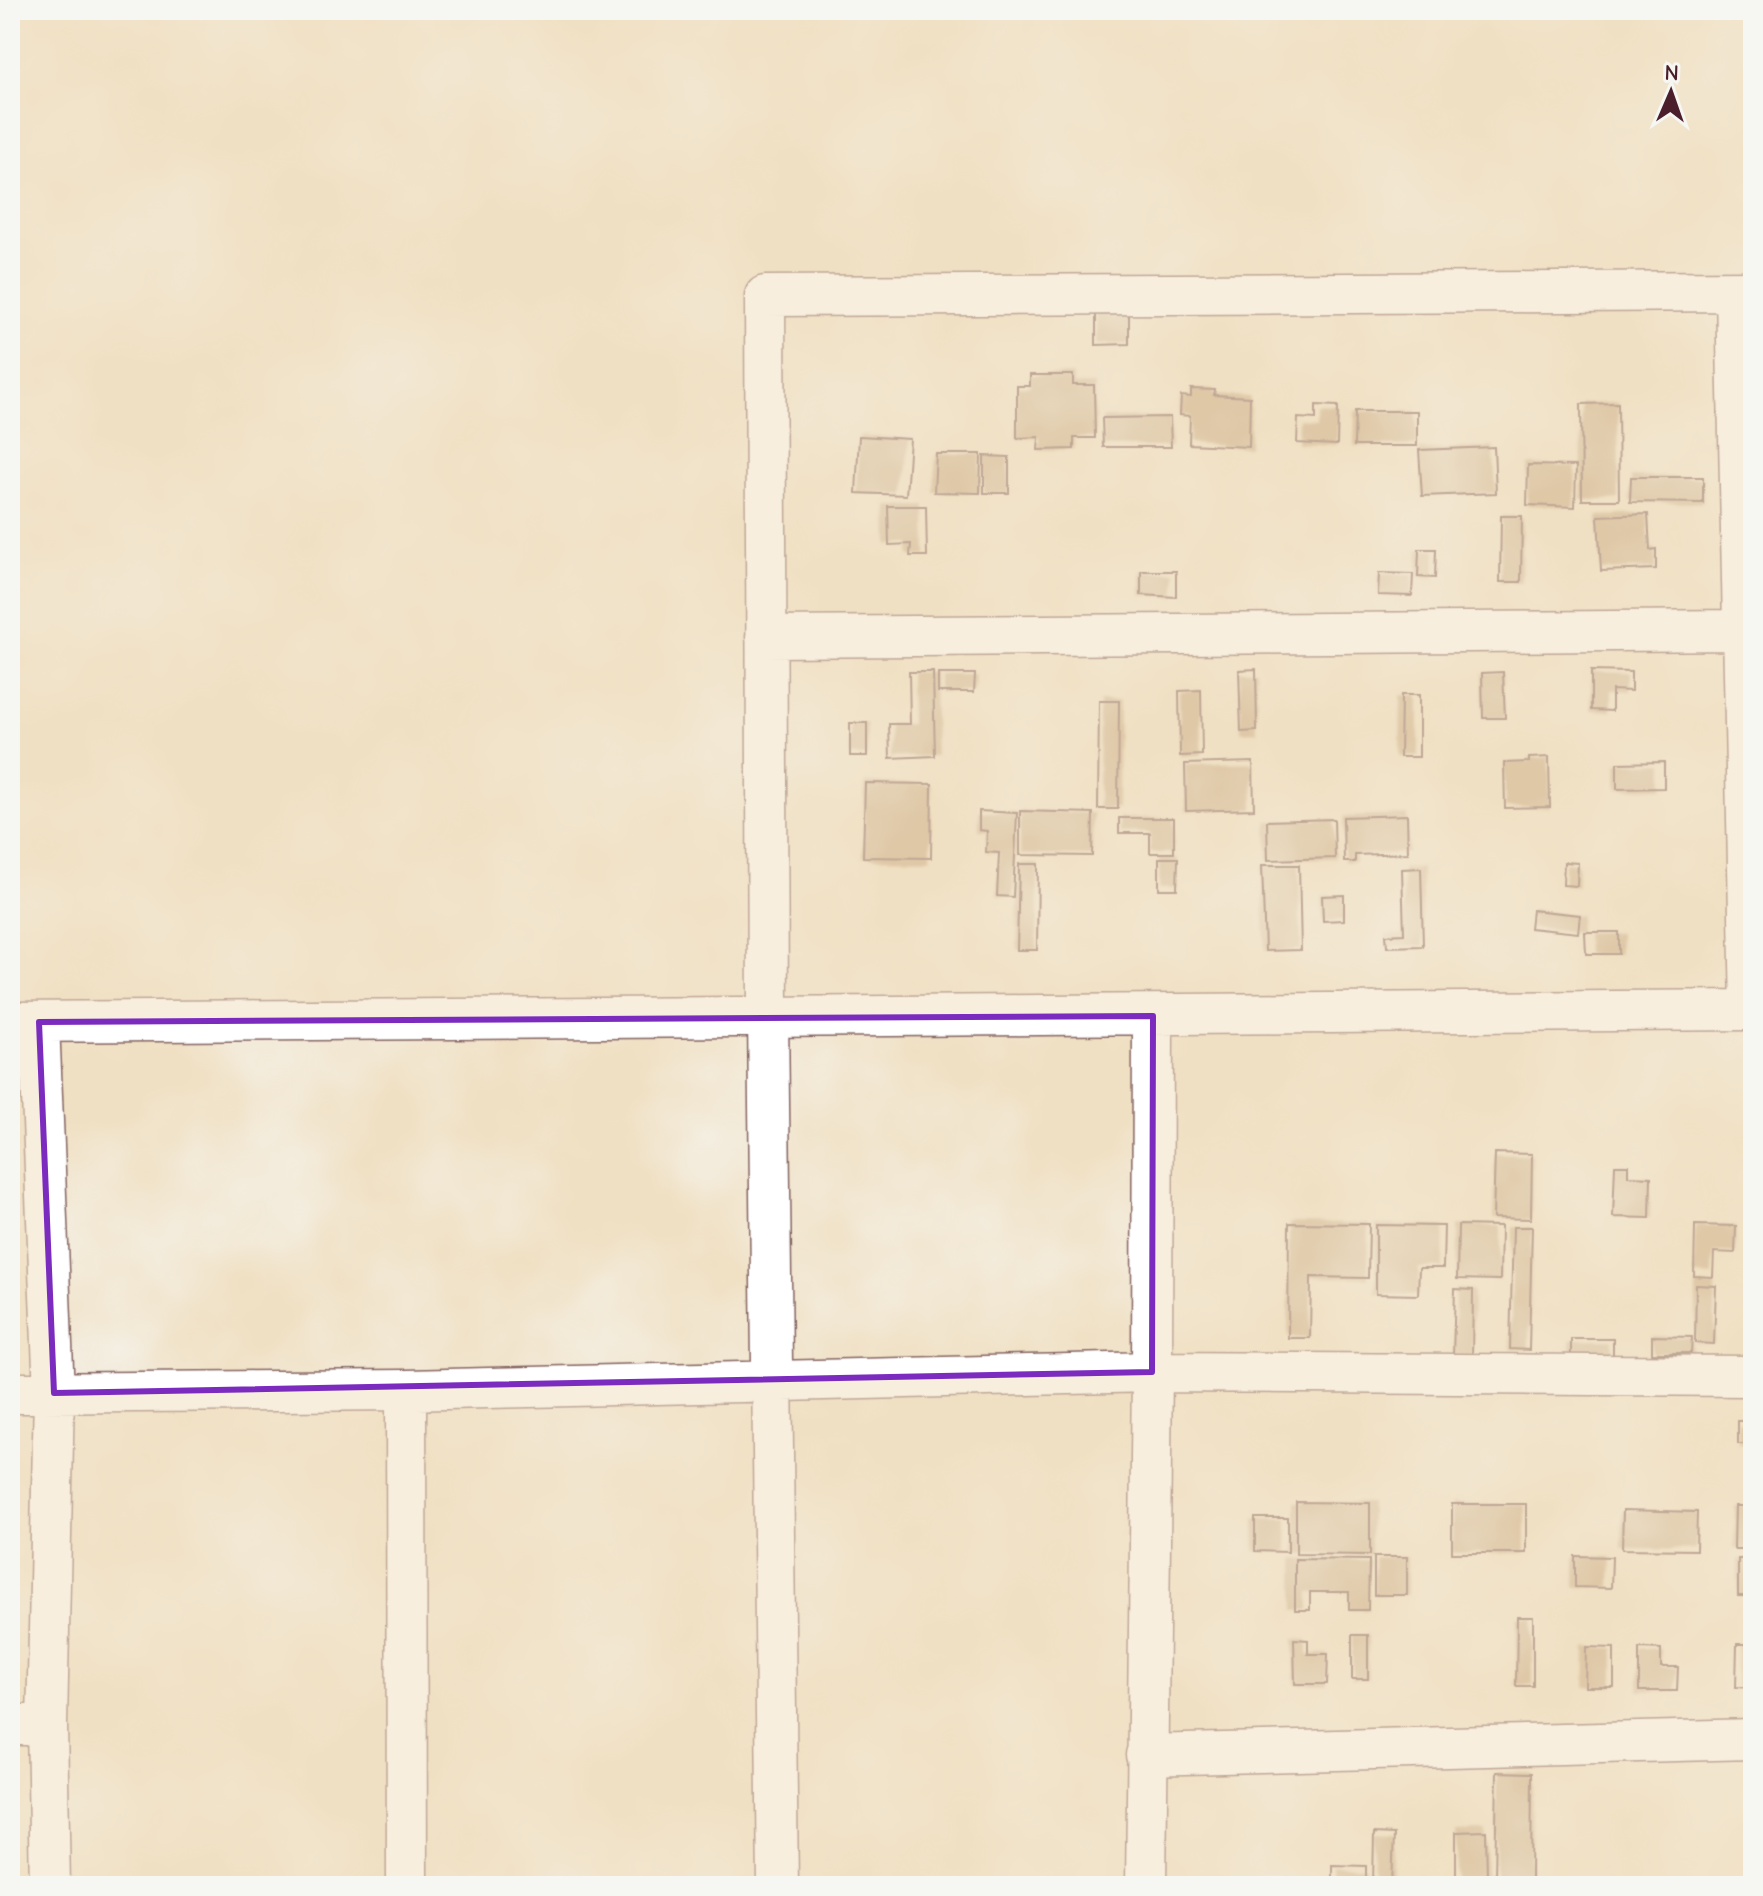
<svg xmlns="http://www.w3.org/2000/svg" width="1763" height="1896" viewBox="0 0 1763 1896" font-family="'Comic Neue',sans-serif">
<rect width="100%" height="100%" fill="#f6f6f2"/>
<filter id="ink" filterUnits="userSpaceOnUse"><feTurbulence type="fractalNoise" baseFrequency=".0125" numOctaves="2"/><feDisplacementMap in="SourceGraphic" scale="16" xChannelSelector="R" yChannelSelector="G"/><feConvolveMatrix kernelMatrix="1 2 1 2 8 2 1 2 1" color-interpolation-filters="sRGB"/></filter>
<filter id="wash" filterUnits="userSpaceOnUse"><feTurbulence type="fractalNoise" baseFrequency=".006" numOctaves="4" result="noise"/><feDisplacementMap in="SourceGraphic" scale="32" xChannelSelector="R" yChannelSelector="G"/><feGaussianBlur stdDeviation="1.8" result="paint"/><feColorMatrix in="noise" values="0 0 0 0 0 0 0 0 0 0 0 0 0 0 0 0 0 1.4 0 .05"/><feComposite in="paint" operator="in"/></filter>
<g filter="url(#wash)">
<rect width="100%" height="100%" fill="#f0e0c3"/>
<g id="blocks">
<!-- building -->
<path fill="#c9aa84" d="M1096,309H1129V344L1096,345Z
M1030,375H1073V385H1094L1095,438H1074V449L1038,450L1039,437L1017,438V386H1030Z
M1191,389L1215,390L1214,395L1250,397L1249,447L1189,444L1190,416L1180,415L1181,396L1191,397Z
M1618,403L1619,500H1582L1581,404Z
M1316,405L1338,406L1337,445L1297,443L1298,418L1316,419Z
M1355,411H1417V446H1354Z
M1170,417L1171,447H1103L1102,418Z
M859,436L910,439L906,495L856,493Z
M1494,447L1496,493L1422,496L1419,450Z
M936,454H981L980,493L934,492Z
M984,456L1009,457V493H984Z
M1528,465L1576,466L1575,507L1527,505Z
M1631,477H1703V503L1630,502Z
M888,506H926L927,556H910L911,544L889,545Z
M1648,514L1650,550L1656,549V569L1601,571L1598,516Z
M1501,516H1522L1521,582H1500Z
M1419,549H1436L1435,578L1418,577Z
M1141,571H1176V597L1141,595Z
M1379,573L1413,574L1412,596L1378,595Z
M1256,669L1257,731L1241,732L1239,670Z
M1591,671L1631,672V691L1612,690V711L1591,710Z
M909,672H933L935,756L890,758L889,724H910Z
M1503,672L1505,718H1483L1482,673Z
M938,674H975L974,692H938Z
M1201,690L1202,755L1180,756L1179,691Z
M1401,695H1419V757H1400Z
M1099,701H1119L1118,809H1098Z
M850,723H867V756H850Z
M1549,757L1550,807L1505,808L1504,763L1529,762V758Z
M1253,762L1254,809L1186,811L1185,764Z
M1664,762V788L1617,789V763Z
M865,783L932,784L931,858L863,857Z
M979,811L1017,813L1013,897L997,896L999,853L986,852L987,831L979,830Z
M1020,811L1093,813L1092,856L1020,855Z
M1407,815L1408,853L1355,855V862H1344L1343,817Z
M1119,818H1174V853H1150V833H1119Z
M1334,819L1335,858L1268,860L1267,821Z
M1159,858H1178L1177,889H1159Z
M1564,862L1578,863L1577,886L1563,885Z
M1019,864H1038L1037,950H1017Z
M1262,865H1299L1301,950L1265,951Z
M1421,868L1423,946L1387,947L1386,935L1404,934L1402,869Z
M1344,895V920L1323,921L1322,896Z
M1532,910L1580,915L1578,933L1530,928Z
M1585,932H1619V954H1586Z
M1495,1153L1532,1154L1531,1219L1493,1218Z
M1615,1165H1628V1176L1651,1177L1650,1218L1613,1217Z
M1289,1223L1369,1224L1368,1278L1311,1277L1310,1338H1288Z
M1376,1225L1444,1226L1443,1268H1419L1418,1295L1376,1294Z
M1458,1225L1501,1226L1500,1280L1457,1279Z
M1695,1225L1736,1226L1735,1253L1714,1252L1713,1277L1694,1276Z
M1513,1227H1532L1529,1350L1510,1349Z
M1696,1285L1716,1286L1714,1344L1695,1343Z
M1455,1289L1473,1290L1472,1357L1453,1356Z
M1652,1336L1692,1337L1691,1353H1652Z
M1571,1339H1613V1357L1571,1358Z
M1738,1421H1753V1444H1738Z
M1296,1502L1370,1503V1555L1296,1554Z
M1452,1504H1526V1553H1452Z
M1735,1506H1753V1549H1734Z
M1623,1510L1697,1512L1696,1550L1622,1549Z
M1255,1518H1288V1552L1255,1551Z
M1575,1556L1612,1557L1611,1588L1575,1587Z
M1374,1557H1407V1595H1374Z
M1295,1559L1369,1560L1368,1610H1349V1592H1310V1610H1295Z
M1738,1559H1753V1596H1738Z
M1517,1617H1533V1686H1516Z
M1352,1635H1368V1679H1352Z
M1294,1639L1308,1640V1654H1328L1327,1684H1295Z
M1737,1644H1753V1688L1736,1687Z
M1586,1647L1614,1648V1687H1585Z
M1639,1648L1661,1649V1667H1678L1677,1691H1639Z
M1497,1772L1532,1773L1531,1880L1495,1879Z
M1486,1831L1487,1878L1456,1879V1832Z
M1374,1833L1394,1834L1392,1885H1373Z
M1332,1865L1366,1866V1882L1332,1881Z"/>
</g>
</g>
<g filter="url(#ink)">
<use href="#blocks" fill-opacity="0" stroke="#846360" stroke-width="2"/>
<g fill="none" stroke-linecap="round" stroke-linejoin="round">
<defs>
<path id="street" d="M1736,292L1751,1010
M766,637L1743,630
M10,1022L1753,1010
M39,1022L54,1393L47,1725L50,1886
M406,1390L407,1886
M10,1393L406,1390L1152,1372L1753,1376
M10,1725H47
M1146,1755L1753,1739
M778,1886L768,1016L765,296L1753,291
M1146,1886L1152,1372L1153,1016"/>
</defs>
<!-- street casing -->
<use href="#street" stroke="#846360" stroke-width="43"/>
<!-- street -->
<use href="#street" stroke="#fff" stroke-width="40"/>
</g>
</g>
<!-- marked area -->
<path d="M0 0H1763V1896H0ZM1153,1016L1152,1372L54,1393L39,1022Z" fill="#f0e0c3" fill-opacity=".55" fill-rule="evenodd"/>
<path fill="none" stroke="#7b2cbf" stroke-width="6" stroke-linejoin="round" d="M1153,1016L1152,1372L54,1393L39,1022Z"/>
<!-- margin -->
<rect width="1763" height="1896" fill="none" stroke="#f6f6f2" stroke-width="40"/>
<!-- north arrow -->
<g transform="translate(1671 92) rotate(2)" stroke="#f6f6f2" stroke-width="6" paint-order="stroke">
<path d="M0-6L14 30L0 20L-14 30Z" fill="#4a1f2b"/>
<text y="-12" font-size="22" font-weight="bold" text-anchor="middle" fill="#4a1f2b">N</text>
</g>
</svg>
